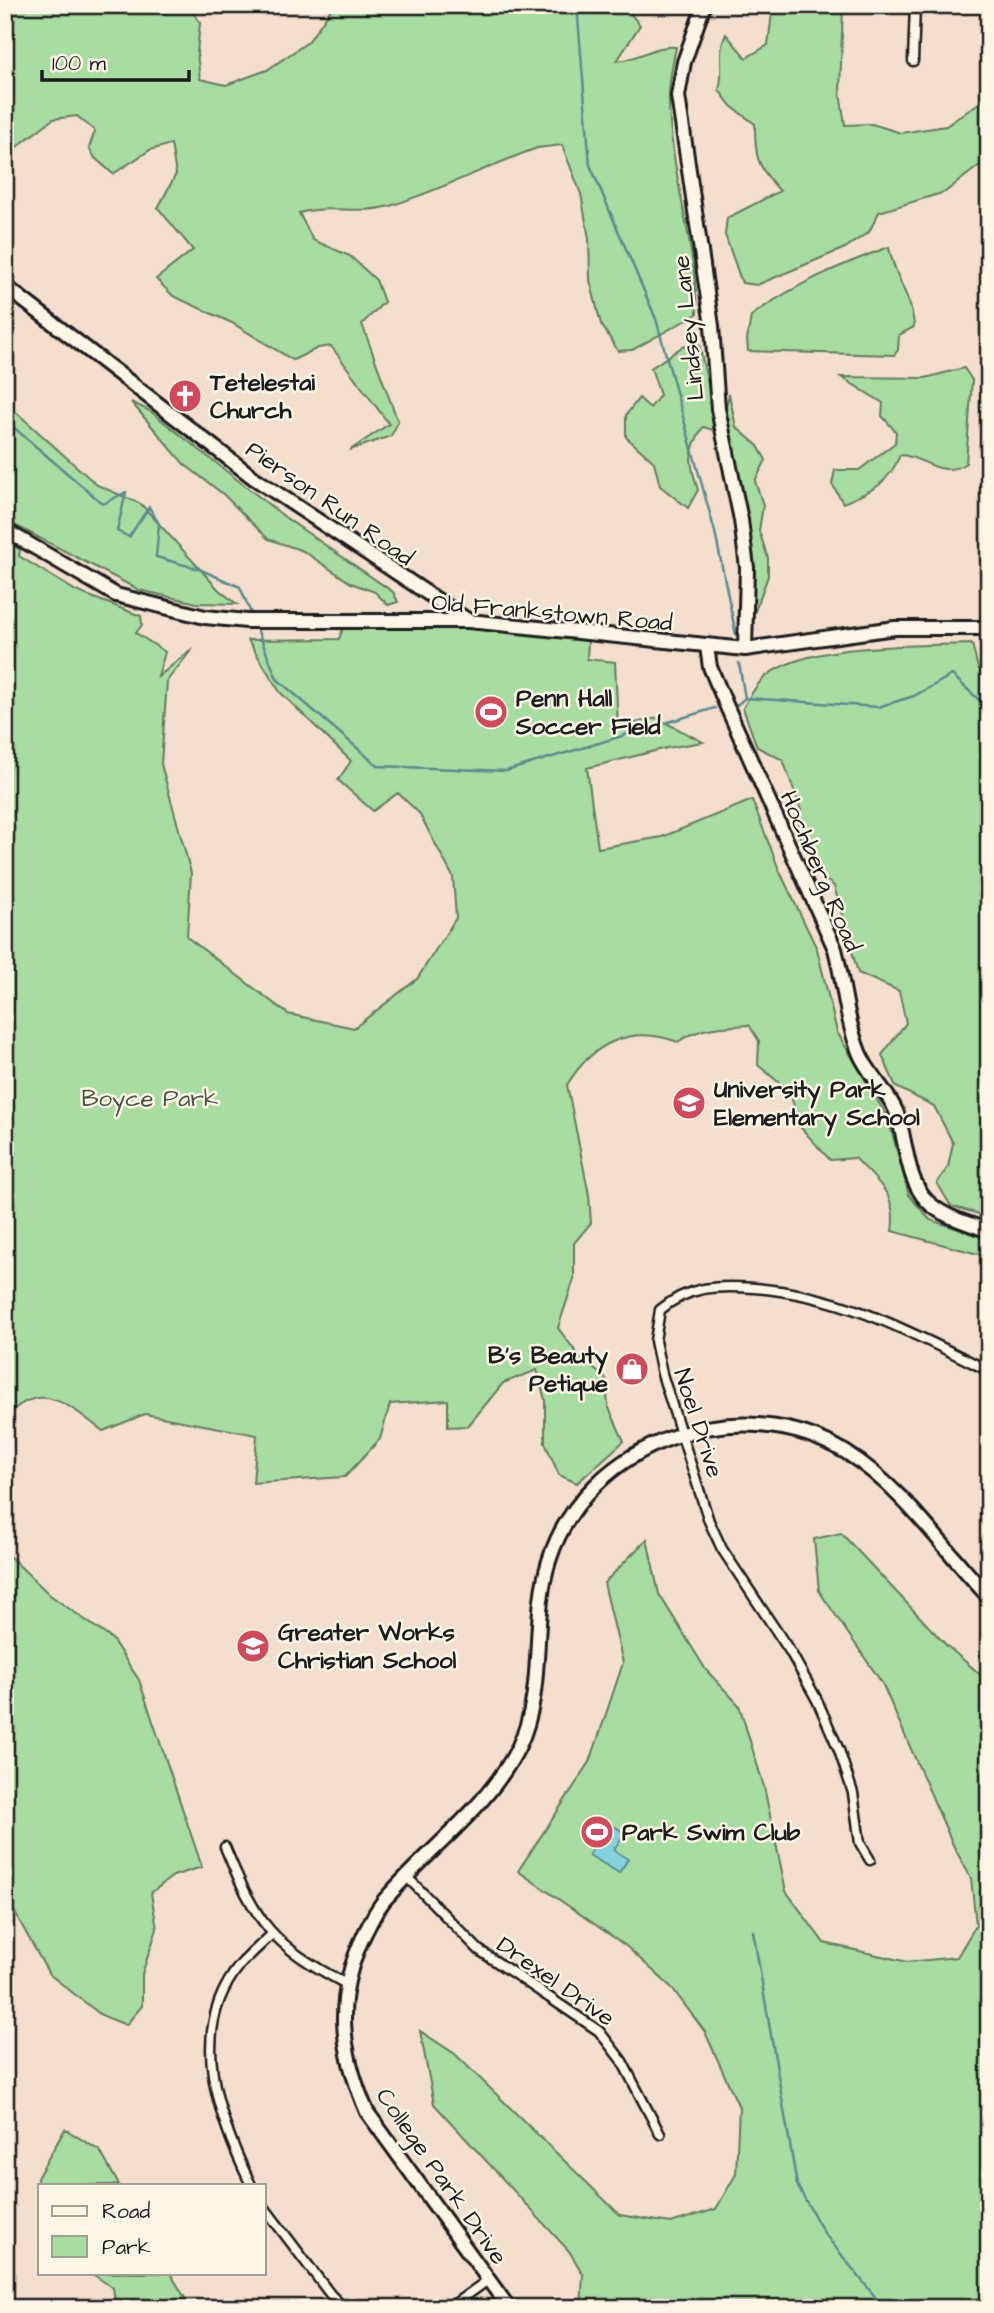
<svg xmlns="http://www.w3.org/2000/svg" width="994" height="2313" viewBox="0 0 994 2313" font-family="'Architects Daughter',sans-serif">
<rect width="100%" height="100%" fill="#f4dece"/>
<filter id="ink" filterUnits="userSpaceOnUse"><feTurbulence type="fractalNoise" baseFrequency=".0143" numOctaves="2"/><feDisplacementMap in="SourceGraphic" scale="14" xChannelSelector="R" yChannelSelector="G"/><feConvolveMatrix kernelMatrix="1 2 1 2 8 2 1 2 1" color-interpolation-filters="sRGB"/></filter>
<g filter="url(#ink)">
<!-- green -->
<path fill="#a7dda1" stroke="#627c5e" stroke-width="2" d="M5,5H188L200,23L197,53L200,79L226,85L267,70L308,42L334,5H587L592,8L623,5L640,25L617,61C641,59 652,45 676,47C673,64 668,83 669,101C670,173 696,241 697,314L632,350L618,351L601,324L590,280L589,239L581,194L562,145L537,148C488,166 440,190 390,206C359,215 328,204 299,213L313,240L350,256L376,280L384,302L362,324L398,422L391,436L350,450L389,424L331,346L318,348L293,360L232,323L173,296L156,279L193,250L158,208L176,174L171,144L150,150L113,174L95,158L89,148L95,131L77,116L53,119L5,156Z
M773,5H843L840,92L845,125L872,124L901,133L946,126L989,96V158L945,192L879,212L869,232L845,248L757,285L742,283L725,235L727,218L780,191C757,166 755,158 755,124L731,106L719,90C725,67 716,55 726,34L746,58L768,45Z
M889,247C893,275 913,298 914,327L899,335L898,350L894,355L748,351L747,340L751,316C793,285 840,265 889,247Z
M699,344L711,398L713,430L703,427C687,453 689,462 698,490L688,508L660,486L654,462L626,437V415L639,398L650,408L660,395L651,368L682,347Z
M964,368L972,380L966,463C941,480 924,456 900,455C888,485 872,491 843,503L832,484L835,470H859L895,443L896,432L882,416L883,403L841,377L925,378Z
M729,394L736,427L758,446L766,460L755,481L763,505L759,531L768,558V576L754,614L747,520L724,414Z
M131,402L150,411L286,518L393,592L398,602L388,605L375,592L351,583L303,551L268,539L223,494L184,464Z
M16,412L97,485L141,504L219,590L237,604L197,603L139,590L5,520V415Z
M5,540L20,550L19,556L76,591L141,616L142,625L136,633L165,652L158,677L193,648L167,681L161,764L191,873L187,937L288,1014L354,1028L417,979L456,918L453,877L419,813L398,793L373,811L338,780L351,761L280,692L248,640L339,639L344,626H468L588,640L587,659L615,662L618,727L657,718L703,742L667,748L587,768L598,848L662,837L752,800L780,872L817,949L837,1032L888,1118L909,1195L930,1220L989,1239V1257L892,1231C898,1195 878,1182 855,1158L830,1160L792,1118L796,1112L789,1091L758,1065L759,1041L749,1025C723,1027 700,1026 678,1042C631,1024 592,1043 567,1085L589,1195L591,1223L574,1243V1279L558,1328L580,1357L606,1379L608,1406L624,1441L577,1483L559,1475L545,1443V1400L537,1370L503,1383L468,1426L448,1427V1400L390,1404L380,1439L345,1477L253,1483L257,1435L145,1414L103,1431C68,1405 41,1378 5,1418Z
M972,644L978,668L989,675V1217L951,1206L937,1183L948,1167L953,1143L934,1106L896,1087L882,1055L906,1023L899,991L858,973L834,886L810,868L809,849L797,833L801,810L783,760L757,747L743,708C749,698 756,684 765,677C807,642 917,646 972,644Z
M841,1533L946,1645L989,1682V2308H581L583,2274L569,2251L434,2104L420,2031L455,2054L620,2215L671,2223L716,2209L736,2174L739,2107L705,2032L672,1988L626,1946L518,1871L590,1762L623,1663L604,1583L647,1539L659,1594L706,1670L739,1705L764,1787L786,1891L824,1943L908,1962L957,1957L976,1925L971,1878L954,1847L882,1683L819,1591L814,1539Z
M5,1552L50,1595L112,1639L139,1680L202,1867L173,1876L151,1893L157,1929L142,1974V2006L126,2025L101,2015L49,1974L5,1895Z
M65,2129L100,2151L119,2185H40V2203L37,2178Z
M91,2273H170L191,2308H116L113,2288Z"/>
<!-- water -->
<path fill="#83d3dd" stroke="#5a8a90" stroke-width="2" d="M609,1823L625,1833L614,1850L628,1859L619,1873L589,1855Z"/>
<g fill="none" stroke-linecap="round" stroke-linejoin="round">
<!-- stream -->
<path stroke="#5a8a90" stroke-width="2.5" d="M577,5L590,165L656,319L715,532L736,635
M5,420L103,504L126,492L117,531L129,537L149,507L159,524L156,557L199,569L240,587L253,618
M255,624L277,679L378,766L506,771L715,708
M739,663L745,698
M737,705L745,698L878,707L914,696L952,675L989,709
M753,1931L797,2185L824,2233L884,2308"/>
<defs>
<path id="street" d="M913,61L915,5
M225,1847C257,1924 271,1944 346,1984
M870,1860L860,1843L853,1793L839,1750L817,1700L791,1653L722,1549L709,1521L662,1374L655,1341L660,1310C688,1286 718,1285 754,1288C843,1295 911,1332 989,1371
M407,1877L479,1950L599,2031L622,2061L660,2134
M251,2185C218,2117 186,2031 240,1965C250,1954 262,1944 272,1934
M264,2207L330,2294L344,2308
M449,2308L488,2280"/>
<path id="secondary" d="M704,5L684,62L678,96L712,326L718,409L741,520L747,568L745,649
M5,286L254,478L469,621
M5,530L116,595L205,617L247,621H469L745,649L895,628H989
M707,647L710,667L727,707L835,949C844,983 846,1019 859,1052C867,1073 887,1090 896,1111C907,1139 905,1178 927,1201C942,1217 969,1223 989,1231
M509,2308L367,2112C340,2050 334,1998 364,1935C371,1921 378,1906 389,1895C432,1846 488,1807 518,1748C547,1689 530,1622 549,1561C586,1441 742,1387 847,1453C903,1488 944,1550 989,1597"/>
</defs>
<!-- street casing -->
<use href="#street" stroke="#1c1c1c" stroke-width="13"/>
<!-- secondary casing -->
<use href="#secondary" stroke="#1c1c1c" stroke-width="18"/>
<!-- street -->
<use href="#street" stroke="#fcf5e5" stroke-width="8"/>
<!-- secondary -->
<use href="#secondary" stroke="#fcf5e5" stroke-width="12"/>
</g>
</g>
<!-- icons -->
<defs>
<symbol id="church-disc" viewBox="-11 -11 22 22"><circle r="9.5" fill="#d1495b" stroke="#fcf5e5"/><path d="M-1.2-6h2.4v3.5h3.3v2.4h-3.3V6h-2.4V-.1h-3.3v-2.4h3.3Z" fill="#fff"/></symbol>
<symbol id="stadium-disc" viewBox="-11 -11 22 22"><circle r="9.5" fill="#d1495b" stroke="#fcf5e5"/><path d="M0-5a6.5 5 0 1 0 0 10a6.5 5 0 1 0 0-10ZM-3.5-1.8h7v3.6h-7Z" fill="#fff"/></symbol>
<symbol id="school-disc" viewBox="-11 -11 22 22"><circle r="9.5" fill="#d1495b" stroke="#fcf5e5"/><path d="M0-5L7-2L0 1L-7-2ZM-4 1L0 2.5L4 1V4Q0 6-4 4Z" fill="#fff"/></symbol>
<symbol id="shop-disc" viewBox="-11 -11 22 22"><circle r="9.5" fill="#d1495b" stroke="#fcf5e5"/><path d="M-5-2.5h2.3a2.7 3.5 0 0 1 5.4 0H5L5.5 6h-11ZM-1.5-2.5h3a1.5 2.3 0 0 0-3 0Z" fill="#fff"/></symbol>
</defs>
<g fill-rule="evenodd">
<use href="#church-disc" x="166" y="377" width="38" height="38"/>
<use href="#stadium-disc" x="472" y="693" width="38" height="38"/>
<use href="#school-disc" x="670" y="1084" width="38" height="38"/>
<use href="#shop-disc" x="613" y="1350" width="38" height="38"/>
<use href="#school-disc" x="234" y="1627" width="38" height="38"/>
<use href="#stadium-disc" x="578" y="1813" width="38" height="38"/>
</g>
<g text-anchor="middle" stroke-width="5" stroke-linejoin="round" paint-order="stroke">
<!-- street labels -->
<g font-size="24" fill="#1c1c1c" stroke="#fcf5e5">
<text transform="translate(688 328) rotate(-96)" y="8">Lindsey Lane</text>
<text transform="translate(330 503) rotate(35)" y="8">Pierson Run Road</text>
<text transform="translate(552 612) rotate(5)" y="8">Old Frankstown Road</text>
<text transform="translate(821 871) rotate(67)" y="8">Hochberg Road</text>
<text transform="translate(699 1423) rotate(72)" y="8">Noel Drive</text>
<text transform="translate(556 1981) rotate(35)" y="8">Drexel Drive</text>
<text transform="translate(442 2176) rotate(55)" y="8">College Park Drive</text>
</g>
<!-- poi labels -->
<g font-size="24" font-weight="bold" fill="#1c1c1c" stroke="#fcf5e5" text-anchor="start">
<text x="210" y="390">Tetelestai<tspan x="210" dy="28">Church</tspan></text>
<text x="516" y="706">Penn Hall<tspan x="516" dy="28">Soccer Field</tspan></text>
<text x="714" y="1097">University Park<tspan x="714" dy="28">Elementary School</tspan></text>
<text x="608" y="1363" text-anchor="end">B's Beauty<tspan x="608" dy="28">Petique</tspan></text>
<text x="278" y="1640">Greater Works<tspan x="278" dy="28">Christian School</tspan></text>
<text x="622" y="1840">Park Swim Club</text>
</g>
<!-- park labels -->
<g font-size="24" fill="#465644" stroke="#fcf5e5">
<text x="150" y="1106">Boyce Park</text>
</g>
</g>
<!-- margin -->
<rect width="994" height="2313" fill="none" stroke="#fcf5e5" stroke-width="28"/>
<rect x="14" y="14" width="966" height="2285" fill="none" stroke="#1c1c1c" stroke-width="2.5" filter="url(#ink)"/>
<!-- legend -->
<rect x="38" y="2184" width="228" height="91" fill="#fcf5e5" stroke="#a29e95" stroke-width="2"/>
<rect x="52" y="2206" width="35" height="10" fill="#fcf5e5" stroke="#a29e95" stroke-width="2"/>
<text x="102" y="2218" font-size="21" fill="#1c1c1c">Road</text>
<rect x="52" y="2236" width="35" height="21" fill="#a7dda1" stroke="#a29e95" stroke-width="2"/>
<text x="102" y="2254" font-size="21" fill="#1c1c1c">Park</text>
<!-- scale -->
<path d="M42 70v10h147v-10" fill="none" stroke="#1c1c1c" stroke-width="3.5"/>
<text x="52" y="70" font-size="21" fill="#1c1c1c" stroke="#fcf5e5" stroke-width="5" paint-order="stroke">100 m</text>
</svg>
